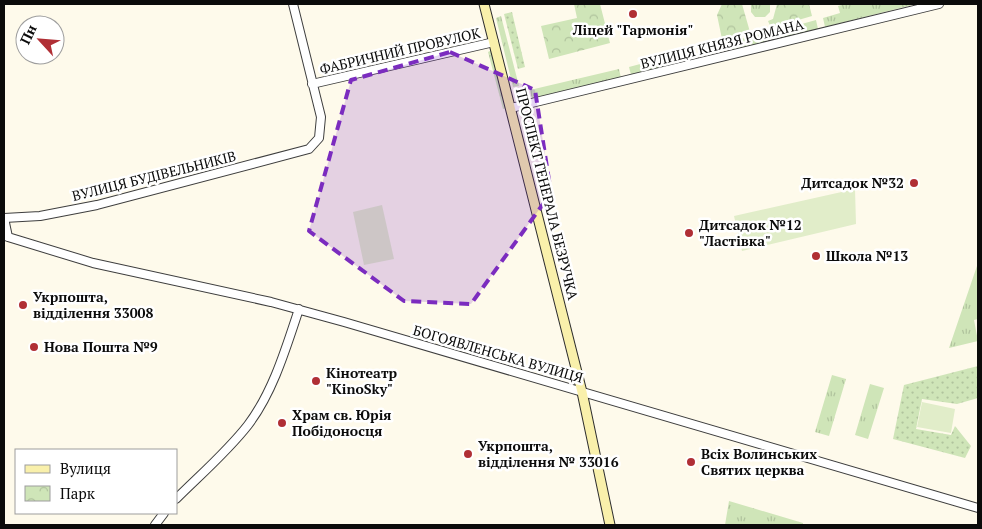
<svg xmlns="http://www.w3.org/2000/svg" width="982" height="529" viewBox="0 0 982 529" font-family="'PT Serif',serif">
<defs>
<pattern id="grass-tufts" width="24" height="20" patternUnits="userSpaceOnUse" patternTransform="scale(1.25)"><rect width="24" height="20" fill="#cfe5b8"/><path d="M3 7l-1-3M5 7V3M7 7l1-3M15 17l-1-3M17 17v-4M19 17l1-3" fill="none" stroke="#b0c39d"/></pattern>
<pattern id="park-crowns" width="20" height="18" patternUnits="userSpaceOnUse" patternTransform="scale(1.25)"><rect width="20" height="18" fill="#cfe5b8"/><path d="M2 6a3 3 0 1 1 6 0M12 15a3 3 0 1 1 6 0" fill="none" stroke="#b0c39d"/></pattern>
<pattern id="garden-dots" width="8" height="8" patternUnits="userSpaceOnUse" patternTransform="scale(1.25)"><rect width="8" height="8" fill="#cfe5b8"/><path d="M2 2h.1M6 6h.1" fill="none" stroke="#b0c39d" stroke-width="1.8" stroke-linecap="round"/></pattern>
</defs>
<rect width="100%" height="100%" fill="#fefaeb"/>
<!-- grass -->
<path fill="url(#grass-tufts)" d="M751,4H770V12L765,17H755L751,12Z
M845,4H916L825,27L823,18L840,13L838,6Z
M501,16L519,86L513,87L496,18Z
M816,20L818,29L782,38L780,30Z
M765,33L767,41L732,50L729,42Z
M492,50L507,108L503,109L488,52Z
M670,56L672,65L631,75L629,67Z
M619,69L621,78L532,100L530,90Z
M978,263V319L974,320L978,341L949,348Z
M832,375L846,379L829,436L815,432Z
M870,384L884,388L868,439L855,435Z
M729,501L803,523V525H725Z"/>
<!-- park -->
<path fill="url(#park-crowns)" d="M574,4H600L610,43L549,59L541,26L577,18Z
M722,4H742L750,32L722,39L717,15Z
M777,4H809L812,16L771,28L768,21L773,19Z"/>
<!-- garden -->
<path fill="url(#garden-dots)" d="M512,12L525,67L518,69L504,14Z
M978,366V398L957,404L922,399L916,429L951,435L955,426L971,446L965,458L893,439L904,385Z"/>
<!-- pitch -->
<path fill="#e1edc9" d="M855,189L856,224L742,251L734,216Z
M382,205L394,259L364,265L353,212Z
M922,402L955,409L951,433L917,427Z"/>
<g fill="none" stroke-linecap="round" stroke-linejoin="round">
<defs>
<path id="tertiary" d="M312,84L494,42
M511,108L939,4
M8,237L93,263L271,302L344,322L978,508
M8,237L4,218L40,216L97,205L309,149L319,138L321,117L293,4
M176,499C200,475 227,452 248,425C273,392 286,348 299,309
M155,525L164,513"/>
<path id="secondary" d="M484,4L582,392L610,525"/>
</defs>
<!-- tertiary casing -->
<use href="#tertiary" stroke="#3e3e3e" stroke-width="10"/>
<!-- secondary casing -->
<use href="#secondary" stroke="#2d2d2d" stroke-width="11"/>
<!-- tertiary -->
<use href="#tertiary" stroke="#fff" stroke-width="8"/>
<!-- secondary -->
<use href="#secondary" stroke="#f9f0ab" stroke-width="9"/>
</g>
<!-- marked area -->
<path fill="#7b2cbf" fill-opacity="0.2" stroke="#7b2cbf" stroke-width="4" stroke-dasharray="10 6" stroke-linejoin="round" d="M450,52L535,90L551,193L471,304L404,301L309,231L351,80Z"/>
<!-- markers -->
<g fill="#b02f35" stroke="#fff" stroke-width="2">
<circle cx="633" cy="14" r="5"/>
<circle cx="914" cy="183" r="5"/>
<circle cx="689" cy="233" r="5"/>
<circle cx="816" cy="256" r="5"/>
<circle cx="23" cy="305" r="5"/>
<circle cx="34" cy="347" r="5"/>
<circle cx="316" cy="381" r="5"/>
<circle cx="282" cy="423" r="5"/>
<circle cx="468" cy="454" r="5"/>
<circle cx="691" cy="462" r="5"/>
</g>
<g text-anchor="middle" stroke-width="5" stroke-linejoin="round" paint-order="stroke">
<!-- poi labels -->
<g font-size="14" font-weight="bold" fill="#0b0b0b" stroke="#fff" text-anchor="start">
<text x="633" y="35" text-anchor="middle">Ліцей "Гармонія"</text>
<text x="904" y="188" text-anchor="end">Дитсадок №32</text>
<text x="699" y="230">Дитсадок №12<tspan x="699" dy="16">"Ластівка"</tspan></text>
<text x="826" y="261">Школа №13</text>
<text x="33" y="302">Укрпошта,<tspan x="33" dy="16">відділення 33008</tspan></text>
<text x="44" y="352">Нова Пошта №9</text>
<text x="326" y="378">Кінотеатр<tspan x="326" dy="16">"KinoSky"</tspan></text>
<text x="292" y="420">Храм св. Юрія<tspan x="292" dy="16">Побідоносця</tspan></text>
<text x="478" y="451">Укрпошта,<tspan x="478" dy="16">відділення № 33016</tspan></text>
<text x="701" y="459">Всіх Волинських<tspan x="701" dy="16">Святих церква</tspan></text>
</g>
<!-- street labels -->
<g font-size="14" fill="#0b0b0b" stroke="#fff">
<text transform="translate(722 44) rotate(-14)" y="5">ВУЛИЦЯ КНЯЗЯ РОМАНА</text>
<text transform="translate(400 51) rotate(-13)" y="5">ФАБРИЧНИЙ ПРОВУЛОК</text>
<text transform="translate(154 176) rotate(-14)" y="5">ВУЛИЦЯ БУДІВЕЛЬНИКІВ</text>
<text transform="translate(547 194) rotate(76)" y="5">ПРОСПЕКТ ГЕНЕРАЛА БЕЗРУЧКА</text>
<text transform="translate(498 354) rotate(16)" y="5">БОГОЯВЛЕНСЬКА ВУЛИЦЯ</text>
</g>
</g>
<!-- border -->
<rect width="982" height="529" fill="none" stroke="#0b0b0b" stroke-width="10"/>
<!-- legend -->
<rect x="15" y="449" width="162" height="65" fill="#ffffff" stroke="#9d9d9d"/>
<rect x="25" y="465" width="25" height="8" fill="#f9f0ab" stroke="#9d9d9d"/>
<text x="60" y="474" font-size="15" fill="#0b0b0b">Вулиця</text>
<rect x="25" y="486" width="25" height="15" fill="url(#park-crowns)" stroke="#9d9d9d"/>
<text x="60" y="499" font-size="15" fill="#0b0b0b">Парк</text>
<!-- north arrow -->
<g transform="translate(40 40) rotate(296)"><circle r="24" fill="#ffffff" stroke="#9d9d9d"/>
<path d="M0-4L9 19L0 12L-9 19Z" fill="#b02f35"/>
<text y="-8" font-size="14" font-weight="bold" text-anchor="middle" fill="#0b0b0b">Пн</text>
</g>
</svg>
